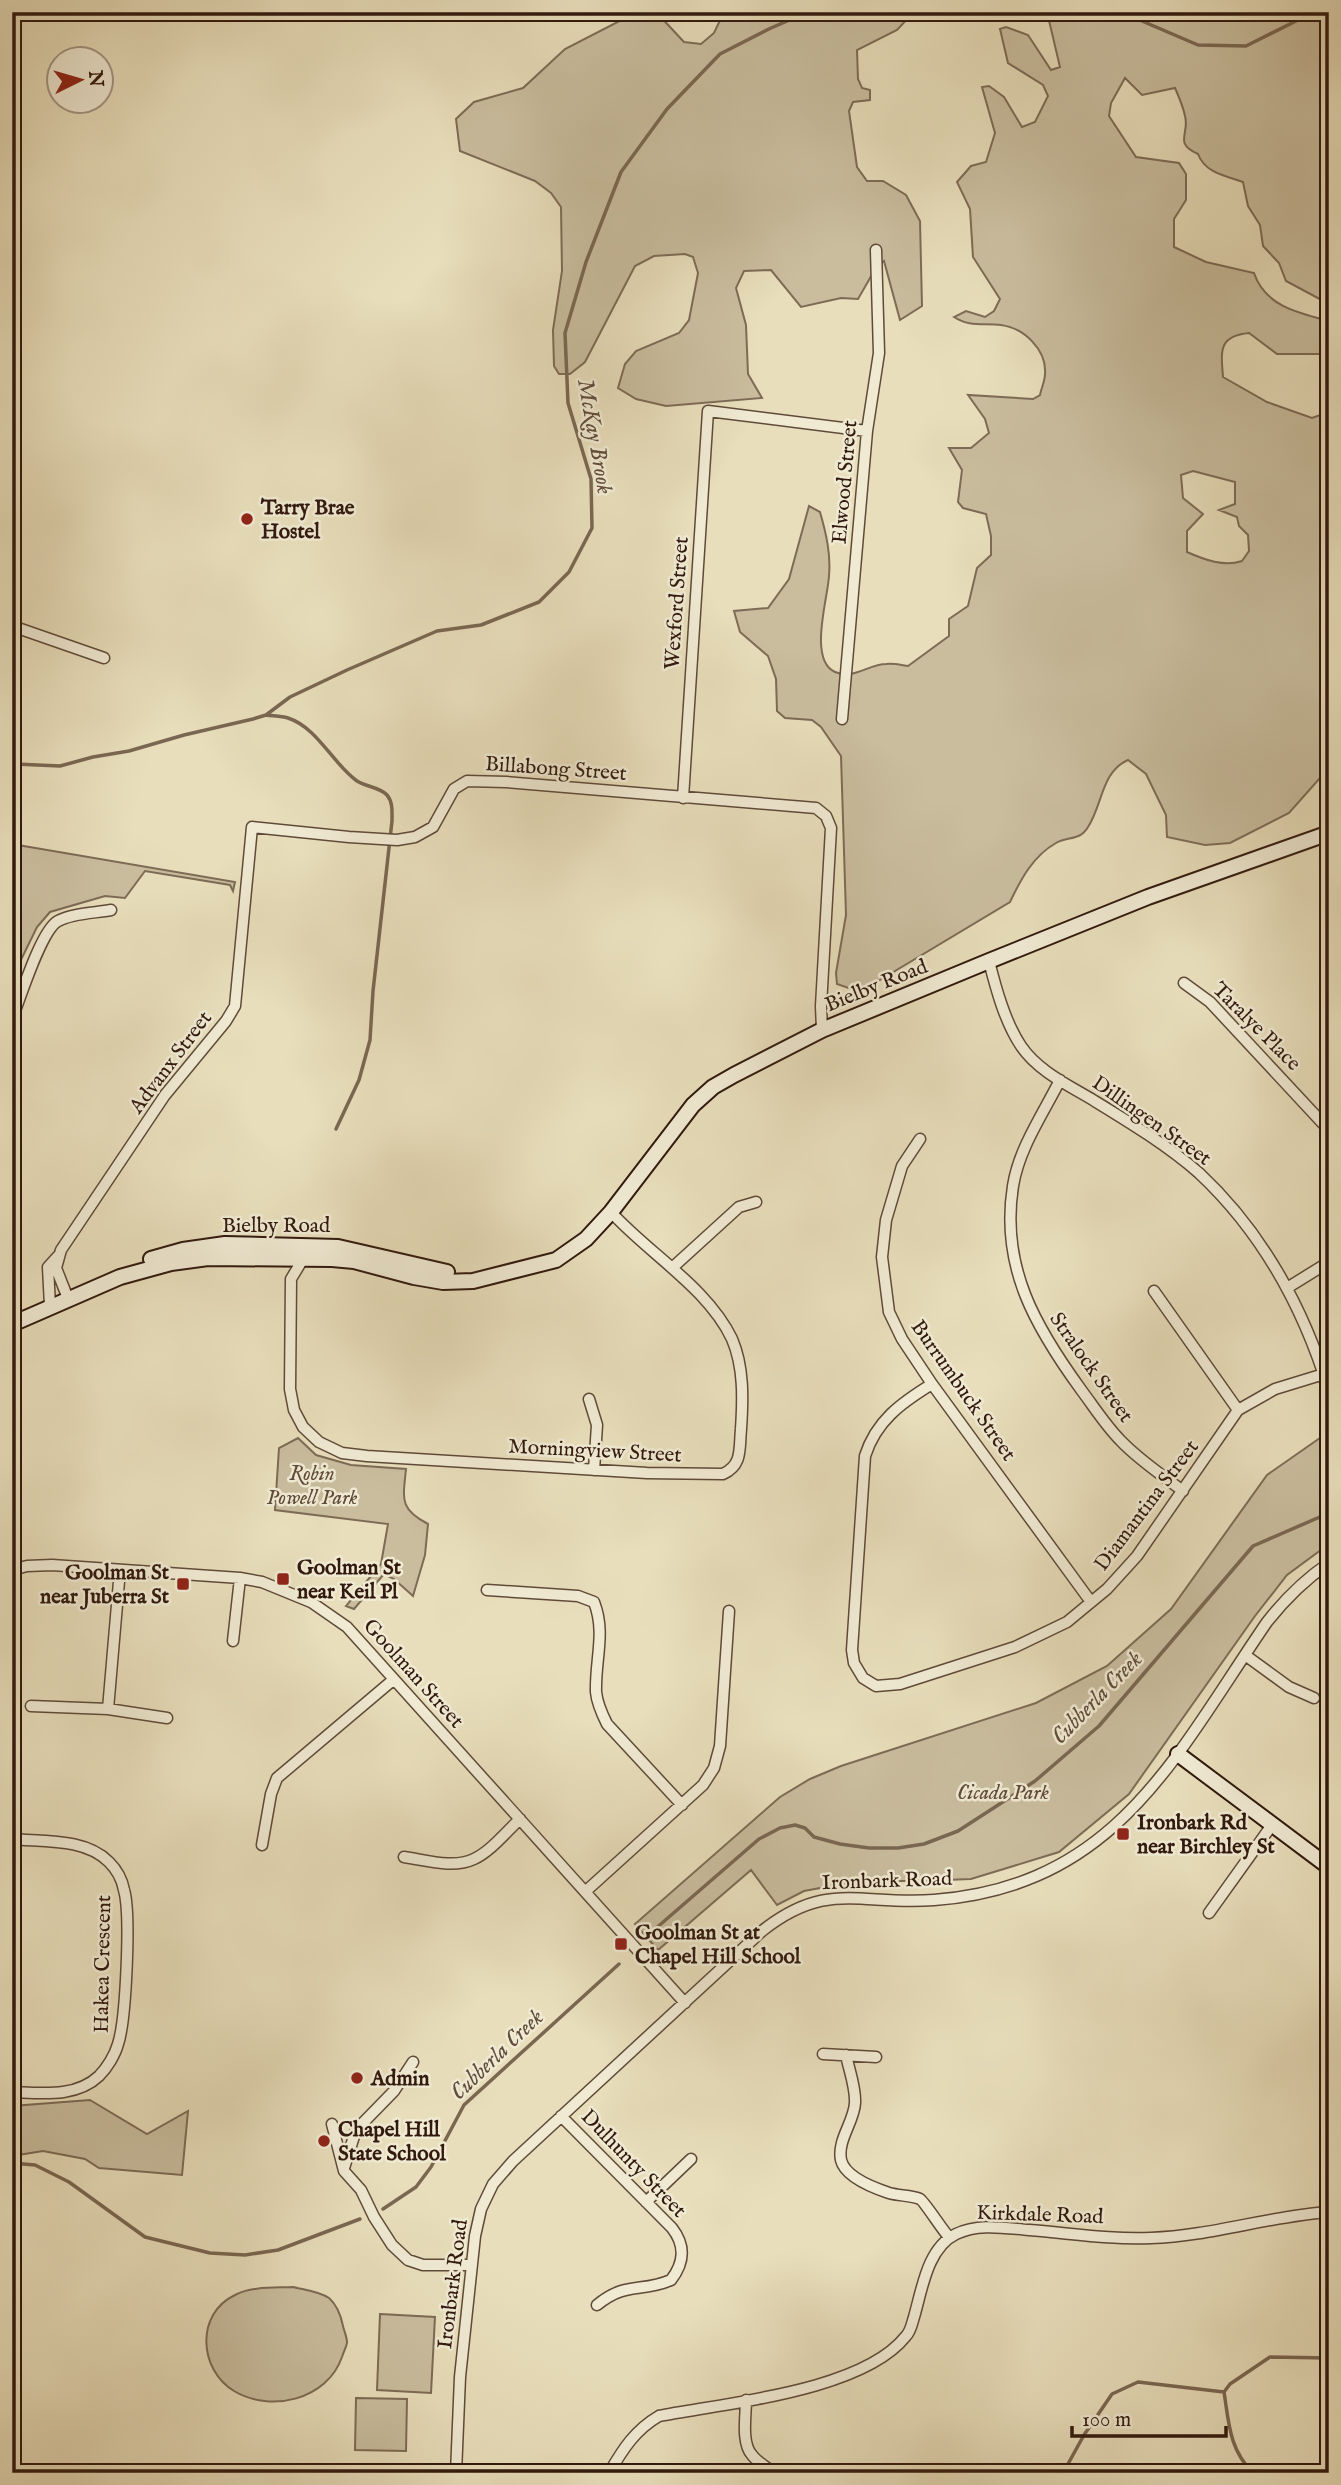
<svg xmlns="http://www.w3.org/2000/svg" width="1341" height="2485" viewBox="0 0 1341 2485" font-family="'IM FELL English',serif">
<rect width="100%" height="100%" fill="#e8debb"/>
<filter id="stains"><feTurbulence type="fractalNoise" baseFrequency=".00286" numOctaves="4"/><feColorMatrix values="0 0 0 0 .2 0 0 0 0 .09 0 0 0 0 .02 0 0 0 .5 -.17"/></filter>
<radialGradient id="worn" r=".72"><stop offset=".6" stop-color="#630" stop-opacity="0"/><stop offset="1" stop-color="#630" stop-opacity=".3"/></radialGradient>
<!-- green -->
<path fill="#c9bd9e" stroke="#7d6b56" stroke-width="2" fill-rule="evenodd" d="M656,12L684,42L701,44L714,33L724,12H917L910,16L897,30L857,50L858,79L862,88L870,90V100L853,102L849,111L857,167L867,181H883L906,195L920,221L922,306L900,320L884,261L877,266L858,299L841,298L801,307L771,270L744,271L736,288L746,325L748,374L762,398L666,406L636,399L618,388L625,364L636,351L679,333L689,320L698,273L693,257L685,254L654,256L635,266L585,362L570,374H559L554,366L553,330L562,271L561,207L551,193L535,181L460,151L456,119L474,102L523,88L565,49L635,13Z
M1047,12H1329V304L1286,281L1279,263L1263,246L1260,225L1248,206L1243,182C1226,176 1205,173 1198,154C1173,143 1190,134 1185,116C1183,106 1179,97 1175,88L1142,95L1125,78L1111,103L1109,116L1136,157L1179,163L1186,174V200L1174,219V247L1206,262L1254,273C1265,306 1298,313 1329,321V354H1277L1249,333C1218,336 1221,351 1223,377L1267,402L1312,418L1329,412V747L1320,778L1289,813L1230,843L1205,845L1167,837L1166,815L1146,774L1128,760C1101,772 1103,804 1088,827C1080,841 1068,836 1056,843C1033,856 1021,879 1010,902L860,992L837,984L836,973L846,915L841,756L821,727L812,720L785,718L777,711L776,679L768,656L740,632L734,611L768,608L789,579L809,506L820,512C826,533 831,554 829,576C828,598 808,660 835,672C853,680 869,664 886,664C893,663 901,665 908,666L949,636V619L968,606L977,568L991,555V536L986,514L963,508L958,502L962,470L949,448H971L989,433L985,419L968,395L1033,399L1040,395C1041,389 1045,381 1045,374C1047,350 1024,328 1001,325C983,323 969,327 954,317L966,311L985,317L994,311L1000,299L973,257L970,209L957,182L971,166L986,162L995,133L982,87L989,86L1004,97L1022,127L1035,122L1048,96L1043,85L1008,63L1000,29L1006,27L1028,35L1051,70L1060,67ZM1193,471L1235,482V504L1219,510L1237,517L1239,526L1248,535L1249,551L1242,561C1224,567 1205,560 1187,552V531L1203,514L1183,498L1181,475Z
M12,844L235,882L233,891L230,885L145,871L125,898L105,896L50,912L37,927L19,964L12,963Z
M1327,1433L1329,1440V1544L1287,1575L1255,1616L1129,1794L1059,1852L971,1879L920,1881H858L804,1891L777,1905L751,1870L658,1950L635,1924L780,1797L810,1779L841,1766L1036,1703L1107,1666L1171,1609L1267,1475Z
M298,1438L316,1455L351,1465L406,1469C403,1499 399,1509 428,1524L425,1555L413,1596L394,1579L384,1574L354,1609L346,1606L381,1564L388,1524L275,1510L279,1448Z
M90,2100L147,2134L188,2111L182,2175L99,2168L85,2159L43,2151L12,2156V2106Z
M293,2287C305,2290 318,2291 329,2298C337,2305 341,2316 343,2326C344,2331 347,2337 347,2342C347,2346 343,2353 342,2357C327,2400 271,2413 234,2391C199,2370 195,2314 235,2295C252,2286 275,2288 293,2287Z
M380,2314L435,2317L431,2393L377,2390Z
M356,2398L407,2399L406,2451L355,2450Z"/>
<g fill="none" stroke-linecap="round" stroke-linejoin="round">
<!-- stream -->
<path stroke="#7a6752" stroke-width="3.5" d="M1121,12L1198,45L1246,46L1300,19L1308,12
M266,715C273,716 281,716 288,718C318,728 332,763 357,781C366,787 380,787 387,795C393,802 392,812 392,821L373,991L370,1040L359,1080L336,1129
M12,762L15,764L60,766L93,757L129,751L184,735L253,719L266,715L290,697L347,670L437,631L481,625L539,602L569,572L592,528L591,479L568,403L565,333L586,262L621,172L667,109L720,54L771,28L808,12
M647,1936L759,1839L780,1828L795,1825L805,1828L814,1837L840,1844L869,1848H898L924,1844L958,1831L1035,1781L1099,1726L1253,1546L1329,1513
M12,2163L35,2165L69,2182L145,2237L210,2253L245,2255L278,2250L360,2219
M383,2209L416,2187L431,2167L464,2105L619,1964
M1224,2392L1230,2384L1270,2357L1329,2358
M1224,2392C1229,2423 1229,2449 1253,2473
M1063,2473L1084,2435L1112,2394L1138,2382L1224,2392"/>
<defs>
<path id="street" d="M12,626L104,658
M842,719L867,431L879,353L876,250
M683,798L708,411L867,431
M989,961C996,989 1005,1022 1021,1046C1038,1071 1068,1085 1093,1100C1129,1122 1167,1145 1199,1173C1262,1232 1304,1309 1329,1391
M1184,983L1210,1002L1329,1130
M12,1019C20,999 41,930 58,921C73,913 95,913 111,910
M1060,1080C1043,1114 1019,1148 1013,1186C1000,1267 1036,1328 1082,1391C1094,1407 1106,1426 1121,1441C1139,1460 1162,1475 1183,1491
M920,1139L902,1166L886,1220L882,1257L889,1312L902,1339L932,1384L1091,1602
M303,1259L291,1279L290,1389L294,1410L303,1427L319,1442L342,1453L367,1456L647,1473L723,1474C743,1465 739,1448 741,1429C743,1399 744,1367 732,1339C708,1288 648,1253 611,1212
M672,1268L739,1207L756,1202
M1287,1288L1329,1262
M1154,1291L1238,1410
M67,1296L56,1268L61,1250L165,1095L226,1021L235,1006L252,827L349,837L397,840L415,837L433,827L454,789L467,781L506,782L816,808L826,816L831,828L821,1006L822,1030
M50,1306L48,1267L58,1256
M932,1384C901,1403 876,1421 865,1456L852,1650L854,1663L863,1678L876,1686L900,1684L1015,1647L1067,1622L1107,1589L1137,1556L1238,1410L1275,1389L1324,1374
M589,1399L597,1425L594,1470
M12,1570L27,1566L52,1565L240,1578L262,1582L311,1602L347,1627L685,2003
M487,1590L578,1596L594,1602C606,1633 595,1659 596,1692C597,1703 602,1714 607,1724L682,1805
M233,1641L240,1578
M1245,1655L1289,1687L1314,1698
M31,1706L108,1709L167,1718
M108,1709L120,1570
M12,1839C44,1842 85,1838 109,1862C117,1870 122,1879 124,1890C131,1914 126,2020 118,2044C115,2055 107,2068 99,2076C76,2098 41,2093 12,2092
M262,1845L271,1794L277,1778L393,1680
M404,1857C426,1860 453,1869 474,1859C491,1851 506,1832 520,1819
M586,1891L703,1785L714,1768L720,1746L729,1611
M1209,1913L1272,1825
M823,2054L876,2057
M846,2055C849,2070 856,2088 855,2103C854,2122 837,2140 841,2160C845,2177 874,2188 889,2193C899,2196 911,2195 920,2199C924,2201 943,2231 949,2237
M561,2116L672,2228C686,2246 684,2263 671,2280C641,2293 626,2281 597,2305
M332,2124L344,2171L361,2190L374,2217L392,2245L408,2260L423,2265H471
M344,2168L356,2130L394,2091L413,2062
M646,2202L691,2159
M746,2400C746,2415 741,2443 752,2455C757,2462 767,2467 774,2473
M456,2473L460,2377L475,2236L481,2209L493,2184L513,2161L762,1931C828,1879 861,1906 934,1900C1117,1886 1175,1756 1267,1622C1285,1599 1304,1580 1329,1563
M609,2473C623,2449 635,2430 659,2416C726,2403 863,2391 906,2336C911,2331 912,2323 914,2317C922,2290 927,2248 956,2234C979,2223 1004,2228 1029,2230C1069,2233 1111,2240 1151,2238C1211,2236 1269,2216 1329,2212"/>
<path id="secondary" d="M151,1259L183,1250L225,1244L338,1247L447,1272
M12,1324L120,1277L171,1263L208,1258L332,1259L354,1261L414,1277L443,1282L473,1281L556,1260L586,1239L611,1212L693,1105L713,1087L734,1075L822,1030L989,961L1148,897L1329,833
M1178,1754L1329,1867"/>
</defs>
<!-- street casing -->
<use href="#street" stroke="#5f4a39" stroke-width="13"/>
<!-- secondary casing -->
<use href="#secondary" stroke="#31190e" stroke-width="18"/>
<!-- street -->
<use href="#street" stroke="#f0ead3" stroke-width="10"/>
<!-- secondary -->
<use href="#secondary" stroke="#f0ead3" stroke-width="14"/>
</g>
<!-- markers -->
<g fill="#8f2418" stroke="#f0ead3" stroke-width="2.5">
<circle cx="247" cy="519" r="7"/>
<rect x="276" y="1572" width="14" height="14" rx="3.5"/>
<rect x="176" y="1577" width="14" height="14" rx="3.5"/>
<rect x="1116" y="1827" width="14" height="14" rx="3.5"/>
<rect x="614" y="1937" width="14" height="14" rx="3.5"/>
<circle cx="357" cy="2078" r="7"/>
<circle cx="324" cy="2141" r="7"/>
</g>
<g text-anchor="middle" stroke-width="5" stroke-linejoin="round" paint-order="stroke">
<!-- street labels -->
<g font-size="21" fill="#31190e" stroke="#f0ead3">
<text transform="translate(844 482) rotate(-85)" y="7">Elwood Street</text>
<text transform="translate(676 603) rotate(-86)" y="7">Wexford Street</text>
<text transform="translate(556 768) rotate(4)" y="7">Billabong Street</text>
<text transform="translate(876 985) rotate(-22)" y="7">Bielby Road</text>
<text transform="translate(1257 1026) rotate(45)" y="7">Taralye Place</text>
<text transform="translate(170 1062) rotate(-53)" y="7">Advanx Street</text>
<text transform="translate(1152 1120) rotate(35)" y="7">Dillingen Street</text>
<text x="276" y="1232">Bielby Road</text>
<text transform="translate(1092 1367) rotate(55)" y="7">Stralock Street</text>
<text transform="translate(964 1390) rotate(55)" y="7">Burrumbuck Street</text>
<text transform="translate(595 1450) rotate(3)" y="7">Morningview Street</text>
<text transform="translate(1146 1505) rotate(-53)" y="7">Diamantina Street</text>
<text transform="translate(414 1673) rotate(48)" y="7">Goolman Street</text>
<text transform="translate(887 1880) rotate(-2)" y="7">Ironbark Road</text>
<text transform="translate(102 1964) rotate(-89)" y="7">Hakea Crescent</text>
<text transform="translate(634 2163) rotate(46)" y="7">Dulhunty Street</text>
<text transform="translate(1040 2214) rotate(2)" y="7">Kirkdale Road</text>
<text transform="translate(452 2284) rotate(-83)" y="7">Ironbark Road</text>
</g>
<!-- poi labels -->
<g font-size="21" font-weight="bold" fill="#31190e" stroke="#f0ead3" text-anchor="start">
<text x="261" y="514">Tarry Brae<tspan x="261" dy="24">Hostel</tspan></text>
<text x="297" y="1574">Goolman St<tspan x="297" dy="24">near Keil Pl</tspan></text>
<text x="169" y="1579" text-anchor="end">Goolman St<tspan x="169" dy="24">near Juberra St</tspan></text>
<text x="1137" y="1829">Ironbark Rd<tspan x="1137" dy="24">near Birchley St</tspan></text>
<text x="635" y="1939">Goolman St at<tspan x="635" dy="24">Chapel Hill School</tspan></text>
<text x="371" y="2085">Admin</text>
<text x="338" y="2136">Chapel Hill<tspan x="338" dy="24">State School</tspan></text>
</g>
<!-- park labels -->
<g font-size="21" font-style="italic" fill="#5f4a39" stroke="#f0ead3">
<text x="312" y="1480">Robin<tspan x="312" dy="24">Powell Park</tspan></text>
<text x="1003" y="1799">Cicada Park</text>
</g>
<!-- water labels -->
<g font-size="23" font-style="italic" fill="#614d3c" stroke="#f0ead3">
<text transform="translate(596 436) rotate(80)" y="8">McKay Brook</text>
<text transform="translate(1096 1697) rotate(-46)" y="8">Cubberla Creek</text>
<text transform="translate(496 2054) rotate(-44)" y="8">Cubberla Creek</text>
</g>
</g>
<!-- margin -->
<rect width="1341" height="2485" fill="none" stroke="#e8debb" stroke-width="42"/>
<rect x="14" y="14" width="1313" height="2457" fill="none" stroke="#31190e" stroke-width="3.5"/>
<rect x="21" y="21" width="1299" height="2443" fill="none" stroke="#31190e" stroke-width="2"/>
<!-- north arrow -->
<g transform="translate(80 80) rotate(85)"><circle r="33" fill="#f0ead3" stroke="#a49684" stroke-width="2"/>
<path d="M0-5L12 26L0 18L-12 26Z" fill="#8f2418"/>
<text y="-10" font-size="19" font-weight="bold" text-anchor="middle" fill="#31190e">N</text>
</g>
<!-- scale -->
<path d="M1072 2426v10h154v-10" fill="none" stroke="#31190e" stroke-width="3.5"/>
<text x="1082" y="2426" font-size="21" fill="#31190e" stroke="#f0ead3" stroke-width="5" paint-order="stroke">100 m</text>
<rect width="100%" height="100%" filter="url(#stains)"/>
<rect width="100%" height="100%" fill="url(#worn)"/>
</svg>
